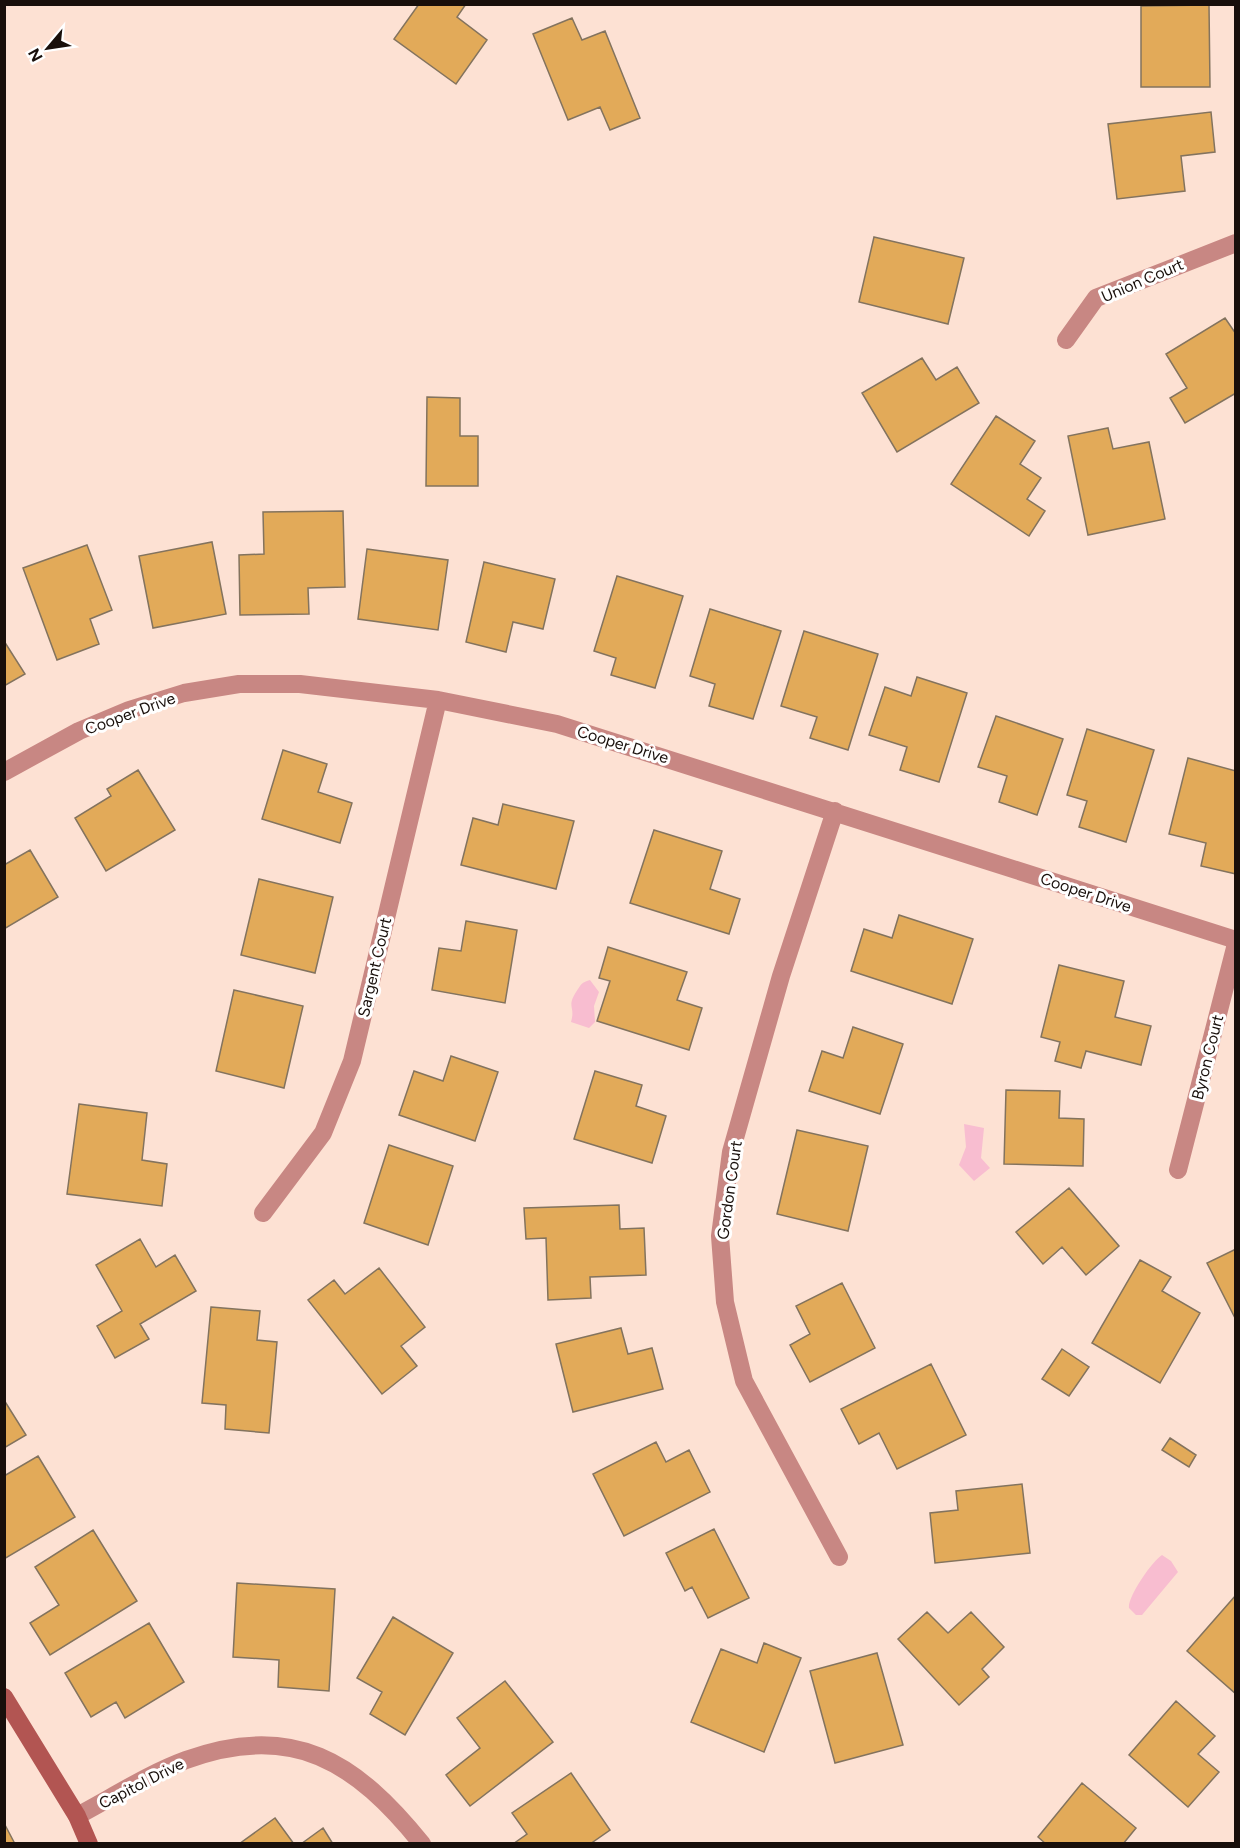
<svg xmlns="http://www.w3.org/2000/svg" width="1240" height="1848" viewBox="0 0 1240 1848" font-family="Figtree,sans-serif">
<rect width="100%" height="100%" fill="#fde1d3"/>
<!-- water -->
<path fill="#f8bdd0" d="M590,980L599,992L594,1006L595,1022L589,1028L571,1022C576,1005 565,1008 578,989C582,983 583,982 590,980Z
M964,1124L984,1128L981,1158L990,1168L974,1181L959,1165L966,1147Z
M1162,1555L1171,1561L1178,1572L1142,1615H1136L1129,1608C1127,1598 1152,1561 1162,1555Z"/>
<!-- building -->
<path fill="#e2aa59" stroke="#83735e" stroke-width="1.5" d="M419,4H466L457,17L487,40L456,84L394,39Z
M1209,5L1210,87H1141V6Z
M572,18L582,40L605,31L640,118L610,130L600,107L568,120L533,34Z
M1211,112L1215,152L1181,156L1185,191L1117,199L1108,124Z
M874,237L964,258L948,324L859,302Z
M1225,318L1236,334V393L1185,423L1170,398L1187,388L1166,354Z
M922,358L936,380L957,367L979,403L897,452L862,393Z
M427,397L460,398V436H478V486H426Z
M996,416L1035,441L1020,464L1041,478L1027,499L1045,511L1029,536L951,484Z
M1108,428L1113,449L1149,442L1165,519L1088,535L1068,436Z
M343,511L345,587L308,588L309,614L240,615L239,555L264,554L263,512Z
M212,542L226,614L153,628L139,556Z
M87,545L112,610L90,619L99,644L57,660L23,568Z
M367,549L448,560L438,630L358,619Z
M484,562L555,579L543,629L513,622L506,652L466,642Z
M617,576L683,596L655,688L611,675L616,658L594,651Z
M710,609L781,631L753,719L709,706L715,684L690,676Z
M804,631L878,654L848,750L810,738L817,717L781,706Z
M4,641L25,674L4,686Z
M917,677L967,693L939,782L900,770L907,747L869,735L885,687L911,696Z
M996,716L1063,739L1037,815L999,802L1007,776L978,767Z
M1087,729L1154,750L1126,842L1079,827L1087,801L1067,795Z
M283,750L327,764L318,792L352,803L340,843L262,819Z
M1188,758L1236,771V874L1201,866L1206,843L1169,834Z
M138,770L175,830L106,871L75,818L111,796L107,789Z
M503,804L574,821L556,889L461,865L473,818L498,825Z
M654,830L722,851L710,889L740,899L729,934L630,903Z
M30,850L58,897L4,929V865Z
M259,879L333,897L315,973L241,955Z
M899,915L973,939L952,1004L851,971L864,929L892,938Z
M466,921L517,930L505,1003L432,990L439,948L461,951Z
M608,947L687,972L677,1000L702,1008L689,1050L597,1021L610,981L599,978Z
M1059,965L1124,981L1115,1017L1151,1026L1141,1065L1086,1051L1081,1068L1055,1061L1060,1042L1041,1037Z
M234,990L303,1006L284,1088L216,1071Z
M853,1027L903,1044L880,1114L809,1091L822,1051L843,1058Z
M451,1056L498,1072L475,1141L399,1115L414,1071L443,1081Z
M595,1071L642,1085L636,1106L666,1116L652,1163L574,1139Z
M1006,1090L1060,1091L1059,1118L1084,1119L1083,1166L1004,1164Z
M79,1104L147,1113L142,1160L167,1164L162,1206L67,1194Z
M797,1130L868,1146L848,1231L777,1214Z
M389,1145L453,1166L428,1245L364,1223Z
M1069,1188L1119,1246L1086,1275L1062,1247L1043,1264L1016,1232Z
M619,1205L620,1229L644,1228L646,1275L590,1277L591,1298L548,1300L546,1238L526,1239L524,1208Z
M140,1239L156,1267L175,1255L196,1291L140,1324L149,1339L115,1358L97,1326L122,1311L96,1265Z
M1236,1249V1320L1207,1263Z
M1140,1260L1171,1277L1162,1291L1200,1313L1160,1383L1092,1343Z
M379,1268L425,1327L401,1346L417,1366L382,1394L308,1300L334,1280L345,1294Z
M842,1283L875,1348L810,1382L790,1345L810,1334L796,1306Z
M211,1307L260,1311L257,1340L277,1342L269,1433L225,1429L226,1405L202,1403Z
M621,1328L628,1354L652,1348L663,1389L573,1412L556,1344Z
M1062,1349L1089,1367L1069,1396L1042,1379Z
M931,1364L966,1435L897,1469L879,1433L859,1444L841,1409Z
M4,1400L26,1435L4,1448Z
M1170,1438L1196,1455L1189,1467L1162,1450Z
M656,1442L666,1462L689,1450L710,1492L624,1536L593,1474Z
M38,1456L75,1517L4,1559V1476Z
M1022,1484L1030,1553L935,1563L930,1513L958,1510L956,1491Z
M714,1529L749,1598L708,1618L692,1587L685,1591L666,1553Z
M93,1530L137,1601L50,1655L30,1623L59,1605L35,1567Z
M237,1583L335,1589L329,1691L278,1687L279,1660L233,1657Z
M1236,1595V1694L1187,1651Z
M927,1612L948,1633L971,1612L1004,1647L982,1669L989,1677L959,1705L898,1639Z
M393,1617L453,1653L405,1735L370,1714L382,1692L357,1678Z
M149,1623L184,1682L125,1718L116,1702L91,1717L65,1673Z
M764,1643L801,1658L764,1752L691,1722L721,1649L757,1663Z
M877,1653L903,1745L835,1763L810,1671Z
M505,1681L553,1742L470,1806L446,1775L480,1748L457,1718Z
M1176,1701L1215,1736L1198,1754L1219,1772L1188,1807L1129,1755Z
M571,1773L610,1830L590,1844H513L527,1834L512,1813Z
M1082,1783L1136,1828L1123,1844H1046L1038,1837Z
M275,1818L294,1844H239Z
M4,1823L15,1844H4Z
M323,1828L333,1844H301Z"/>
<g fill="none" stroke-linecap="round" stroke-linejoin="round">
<!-- street -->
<path stroke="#c88783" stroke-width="18" d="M1066,340L1096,298L1236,243
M4,772L79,731L129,710L184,693L239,684H300L438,700L557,724L1236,940
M835,811L781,976L731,1152L720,1236L725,1302L744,1381L839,1557
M1178,1170L1236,944
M263,1213L323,1133L352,1061L438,700
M77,1816C113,1797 148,1774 186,1760C293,1721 356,1762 422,1844"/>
<!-- secondary -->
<path stroke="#b25552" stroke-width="18" d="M4,1697L77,1816L89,1844"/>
</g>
<g text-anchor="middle" stroke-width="6" stroke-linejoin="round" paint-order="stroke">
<!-- street labels -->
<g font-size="16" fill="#180f0b" stroke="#fff">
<text transform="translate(1142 280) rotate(-23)" y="6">Union Court</text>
<text transform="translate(130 713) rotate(-20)" y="6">Cooper Drive</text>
<text transform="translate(623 744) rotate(17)" y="6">Cooper Drive</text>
<text transform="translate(1086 892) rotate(18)" y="6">Cooper Drive</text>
<text transform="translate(374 967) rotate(-77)" y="6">Sargent Court</text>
<text transform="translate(1207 1057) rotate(-76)" y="6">Byron Court</text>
<text transform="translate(729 1190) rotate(-82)" y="6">Gordon Court</text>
<text transform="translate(141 1783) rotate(-27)" y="6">Capitol Drive</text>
</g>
</g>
<!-- border -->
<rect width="1240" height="1848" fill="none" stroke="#180f0b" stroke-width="12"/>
<!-- north arrow -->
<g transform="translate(48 48) rotate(241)" stroke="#ffffff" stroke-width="4.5" paint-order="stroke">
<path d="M0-4.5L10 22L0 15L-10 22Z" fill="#180f0b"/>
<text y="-9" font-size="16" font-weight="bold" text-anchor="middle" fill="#180f0b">N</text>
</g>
</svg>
